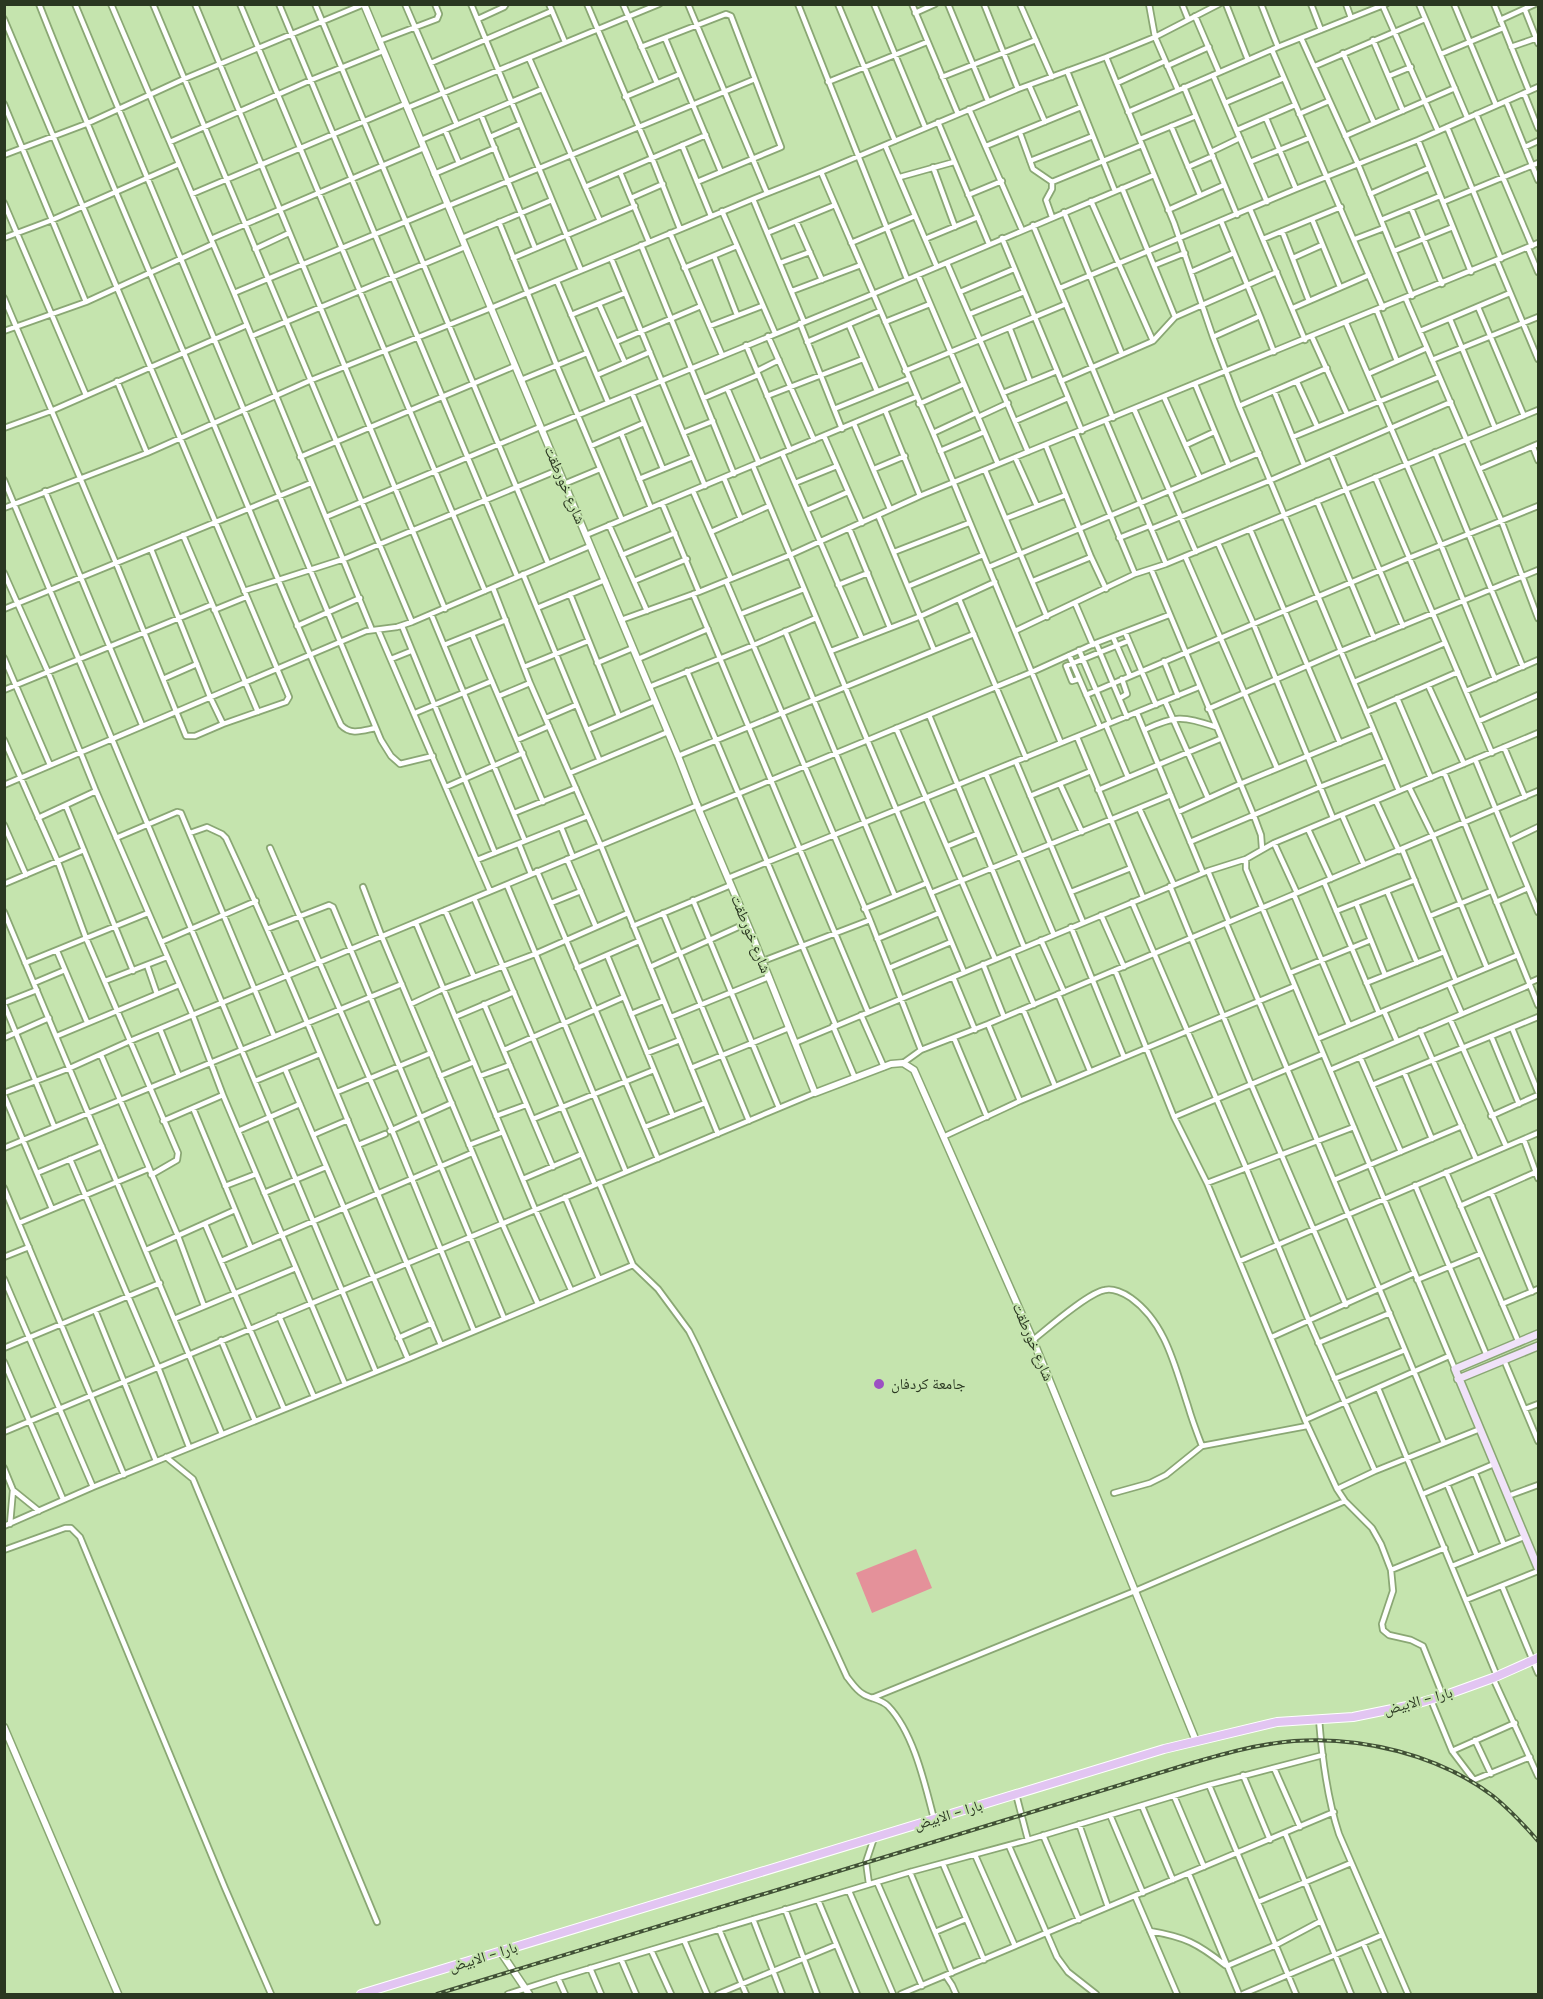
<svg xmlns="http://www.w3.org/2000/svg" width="1543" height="1999" viewBox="0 0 1543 1999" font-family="'DM Sans','Noto Naskh Arabic',sans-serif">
<rect width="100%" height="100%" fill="#c5e4ae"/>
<!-- green -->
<path fill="#e4919a" d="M916,1549L932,1588L872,1613L856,1573Z"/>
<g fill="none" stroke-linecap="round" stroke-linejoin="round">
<defs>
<path id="minor" d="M39,4C94,144 154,281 212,420C255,522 295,624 341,725C351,736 364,730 376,728
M75,4L381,740L391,756L400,764L433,756
M111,4L234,293L372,630
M153,4L412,622
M195,4L445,609
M240,4L485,591
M279,4L517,576
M315,4L548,563
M405,4L457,125
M471,4L581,270
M549,4L565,42
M587,4L652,158L680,229
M623,4L657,83
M688,4L767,193
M798,4L907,279
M838,4L895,141
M874,4L925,127
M912,4L958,114
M948,4L988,101
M984,4L1018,89
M1020,4L1052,77
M1149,4L1155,37L1178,90
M1182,4L1188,19
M1226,4L1248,60
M1261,4L1278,47
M1311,4L1321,30
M1346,4L1351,18
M1382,4L1438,131
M1419,4L1467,117
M1454,4L1496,105
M1494,4L1529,91
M1525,10L1538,43
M915,13L935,4
M1195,16L1219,72
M4,19L289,697L286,702L223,724L195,736H186L116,563L4,298
M478,19L504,7L506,4
M1500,20L1535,4
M665,38L721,172
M1301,38L1358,164L1412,296
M1373,40L1403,111
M379,41L437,19L439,14L435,4
M641,47L726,14L731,16L781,147L697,182
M1511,47L1537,38
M1272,50L1383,308
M1343,53L1374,123
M1441,54L1503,28
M1106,57L1174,223L1213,337L1239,406L1399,791
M529,58L600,221
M431,63L552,11
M1167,66L1209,47
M1315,66L1425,19
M1067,71L1115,191
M1213,75L1267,202
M1389,76L1411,67
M942,77L1036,40
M828,82L927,42
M1117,83L1165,61
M1029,85L1045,122
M1184,87L1237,215
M1524,93L1538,128
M625,97L680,74
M1506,101L1538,180
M1225,103L1284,78
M4,104L86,302
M407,108L659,4
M969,109L1022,230
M1128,112L1278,47L1386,4
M1299,114L1329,101
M1476,114L1532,246
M481,115L535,248
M1266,118L1296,189
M938,122L989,244
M1171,126L1200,195
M1447,127L1501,259
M445,130L459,163
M1237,130L1295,105
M1020,133L1033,169L1052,182V189L1046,200L1052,217
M1345,136L1455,88
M490,137L520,124
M1140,139L1196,116
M421,140L542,89
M1418,140L1471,272
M170,142L311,80L383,51
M682,145L711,216
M885,145L937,267
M986,146L1081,107
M1525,147L1538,141
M1211,152L1240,138
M4,155L86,124L184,79L364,4
M1030,161L1093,136
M1250,162L1309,138
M933,167L955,227
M1188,167L1213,156
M620,172L649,242
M821,172L933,433L1061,743
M434,174L495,148
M900,177L954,162
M1052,182L1142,145
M585,187L706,135
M1122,188L1175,317
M192,194L405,104
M1370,194L1429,168
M968,195L1002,181
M631,198L663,184
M753,199L804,322
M1091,201L1153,341
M1443,202L1538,163
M4,203L86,395
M448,206L755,79
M1411,208L1442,284
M1250,209L1305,340
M1168,210L1224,185
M722,211L775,333
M1064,212L1122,354
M1312,219L1340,287
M1381,220L1440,196
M796,221L822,280
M499,222L557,366L622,520
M1033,225L1113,418
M1282,231L1309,301
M670,233L722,355
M767,233L835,205
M4,238L52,220L179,164
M462,238L552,200
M1002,238L1082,431
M211,239L424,148
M925,239L978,217
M1263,239L1341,207
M1355,239L1384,228
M851,243L915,216
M641,245L734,474
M1528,248L1538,272
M255,249L289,233
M1394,251L1453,227
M714,256L737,315
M513,258L635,206
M611,258L705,486
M1293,258L1322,245
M1497,261L1538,359
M780,263L810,252
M947,263L1028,452
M1155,265L1185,253
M684,268L737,246
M1191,272L1234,253
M918,275L998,464
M557,281L608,402
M1060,288L1296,189L1418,140L1538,87
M792,291L861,265
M960,292L1014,269
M234,293L448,204
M1406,299L1501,520L1538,618
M599,304L625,363
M1478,307L1524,416
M1293,308L1369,275
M1377,311L1397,361
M970,314L1024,292
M571,315L625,293
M1260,316L1274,352
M1450,319L1495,428
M885,322L930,304
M800,323L842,429
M1346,323L1441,545L1495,679
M849,325L877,391
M710,326L762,306
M1010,329L1030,381
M4,331L86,302L213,244
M1420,331L1510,293
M252,336L465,247
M768,336L814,440
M1213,337L1260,316L1221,221
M1312,337L1347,414
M616,342L701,306
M807,342L880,311
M746,345L790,450
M1432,360L1538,317
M757,371L779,360
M905,371L1066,304
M1368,374L1427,348
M597,375L650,352
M521,380L587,353
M117,381L147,453
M1061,381L1153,341L1175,317L1277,272
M1297,382L1317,426
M1195,384L1229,466
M727,388L759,463
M1274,391L1304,465
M632,393L663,469
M1003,393L1057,371
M767,396L863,359
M1164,397L1200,478
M704,398L758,375
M919,404L964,384
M1239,406L1327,368
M834,409L908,379
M1134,409L1196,552
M885,410L920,496
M978,417L1008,403
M1015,421L1068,398
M1106,421L1166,564
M854,424L890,509
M4,428L51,411L247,325
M542,430L873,294L1154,175
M621,433L651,508
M683,433L713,421
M933,433L976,413
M1076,433L1135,574
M824,436L862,523
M1293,437L1439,377
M1186,445L1214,432
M591,446L644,423
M1046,446L1091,557L1106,589
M1533,447L1538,460
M940,451L984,432
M1435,452L1523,667
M782,453L862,639
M1331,454L1403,626
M300,457L515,366
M1015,457L1037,506
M753,466L964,972
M874,469L905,456
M1479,469L1538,444
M985,470L1047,617
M1375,477L1492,753
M724,478L741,519
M639,479L693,457
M4,480L376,1372
M795,483L837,466
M564,484L600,469
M45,491L142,725
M693,491L731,579
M1317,501L1374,638
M662,503L699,592
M4,508L147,453L309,381L491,308L753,199L821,172L1018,89L1106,57L1155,37L1219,4
M807,510L848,492
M878,515L934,650
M326,517L540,427
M1007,518L1066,495
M609,525L647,611
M849,528L890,628
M1151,529L1271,480L1451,402
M1250,529L1340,743
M711,532L769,506
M183,535L258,712
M586,535L916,397
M1119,538L1149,526
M1218,543L1253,623L1333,818
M151,549L210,697L223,724
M894,552L969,523
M622,555L675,533
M1185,556L1277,768
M989,567L1259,453
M1151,569L1254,816L1261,835L1262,848
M4,573L48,672L96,791L193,1016L223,1095L345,1384
M523,574L599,759
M634,581L687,559
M726,581L870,920L921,1050
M1033,581L1091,557
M838,585L868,573
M909,586L983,555
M493,588L530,683L601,846L718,1134
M244,591L344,559L558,470
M570,594L619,716
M693,594L868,1012
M959,599L1026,758
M1075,603L1093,645
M537,608L605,580
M4,609L311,483
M214,610L246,597
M431,614L525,841
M741,614L804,589
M621,620L699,592L790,555L920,496L1538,243
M297,626L360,598
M402,626L495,853
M378,630L490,891
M785,631L895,896
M1015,631L1135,574L1166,564L1538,410
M1125,632L1156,705
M472,634L543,802
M1113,637L1130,676
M1096,643L1127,717
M444,645L506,620
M1079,650L1110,723
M831,651L921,616L995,582
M1069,655L1100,727
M4,658L50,765
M391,659L411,651
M638,659L708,629
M1164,661L1178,696
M597,663L633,648
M1066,666L1128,641
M1066,666L1072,681L1079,679
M524,667L588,641
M687,671L836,1026
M163,679L197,664
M1354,682L1445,643
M1428,685L1464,764
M649,687L754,645L816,618
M4,690L211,605
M1466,691L1538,660
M1086,695L1409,558L1538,506
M499,696L530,683
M1120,698L1127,694L1122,679
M1397,698L1431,778
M1165,701L1208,798
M1208,709L1341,651L1538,570
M1366,712L1458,672
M415,713L492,681
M1137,713L1203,873
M929,715L1024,947
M546,718L576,705
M1479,721L1538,695
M1106,725L1128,777
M896,728L995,959
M587,730L655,701
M1144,730C1177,715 1181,716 1216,727
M1077,737L1143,897
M4,740L58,862L86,938L178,1153L177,1160L151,1175
M517,740L549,726
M1504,747L1525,797
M678,756L974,634
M1475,759L1538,912
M1016,762L1083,922
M1444,772L1538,1005
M570,773L668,732
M986,774L1054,935
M1060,784L1082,832
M4,785L366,631L397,627L412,622L590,546
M446,787L523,753
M1409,787L1433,836L1487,968
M1098,790L1220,739
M1030,796L1091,771
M1376,801L1399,851
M66,806L133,971
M1139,808L1174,885
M699,810L1032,672L1096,643L1169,615
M1178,812L1240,784L1373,729
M514,813L576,788
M1342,815L1364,865
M38,818L96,791
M4,825L26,875
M561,827L573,857
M1308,829L1331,879
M190,833L207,827L222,834L226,838C303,1004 369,1176 441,1345
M116,838L177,812L181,813L274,1036
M1509,841L1538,827
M1190,842L1320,787L1386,761
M1274,843L1297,893
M519,844L531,874
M948,846L977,834
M270,848L392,1130L474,1331
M1402,849L1456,981
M567,859L596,927
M1246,859V869L1455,1369
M477,860L588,816
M537,871L658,1159
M1208,871L1229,922
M728,878L1199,687
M1324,882L1379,1013
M4,884L84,850
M507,885L626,1172
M1170,886L1251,1084L1346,1305
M363,887L382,937L502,1223L538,1304
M1387,891L1417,963
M1071,892L1131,868
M931,893L1171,795
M1294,895L1349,1025
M474,898L595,1185
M693,900L779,1108
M1132,902L1247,1170L1309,1321L1375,1471
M1496,902L1528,888
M551,903L581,891
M1356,903L1385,975
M864,909L927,883
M445,910L474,977
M1336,911L1415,880
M4,912L222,1434
M663,913L749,1121
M1101,915L1124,967
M1430,916L1491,891
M416,923L535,1209L571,1290
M1226,923L1444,1443
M633,926L731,885
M1071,927L1124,1057
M267,929L329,905L333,907L504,1318
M877,939L939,913
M1041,940L1064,992
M161,942L256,901
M57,951L87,1022
M1012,953L1034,1005
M607,955L673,1116
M763,961L870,920
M25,963L148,913
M983,964L1004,1017
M147,965L157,994
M650,967L747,923
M577,968L639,941
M889,968L951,942
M1115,970L1174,1117L1207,1183L1305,1420L1337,1489L1345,1501L1372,1528L1381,1544L1391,1570L1393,1591L1382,1624L1383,1630L1389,1635L1411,1640L1423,1646L1443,1696
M1290,973L1371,940
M953,977L975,1030
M105,981L167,957
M34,983L65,970
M1366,983L1444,952
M1529,983L1538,979
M1449,984L1462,1014
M1058,994L1090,1071
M4,1003L37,990
M4,1004L54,1126
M411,1004L443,989L535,954L628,913
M484,1004L553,1167
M1023,1009L1055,1086
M1384,1011L1397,1041
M631,1014L663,1001
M861,1015L884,1067
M455,1017L514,992
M671,1017L769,977
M1450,1019L1506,1146
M988,1024L1020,1101
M833,1026L855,1078
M1512,1028L1538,1092
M160,1029L179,1076
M1420,1031L1476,1159
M57,1036L179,985
M1491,1036L1519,1104
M4,1038L49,1018
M954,1038L987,1117
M1317,1039L1518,955
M795,1043L1208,871L1246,859L1274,843L1538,733
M504,1050L624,997
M647,1053L680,1040
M101,1055L178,1236L204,1306
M1360,1057L1401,1152
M903,1063L921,1050L988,1024L1538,791
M691,1068L789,1028
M285,1069L408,1359
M1330,1070L1530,985
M1404,1072L1432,1139
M440,1076L474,1062
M480,1076L510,1065
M255,1081L320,1054
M1372,1085L1538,1017
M337,1092L431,1053
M4,1093L70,1068L130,1041L698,805
M4,1095L52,1209
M193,1108L251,1248
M496,1116L526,1105
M1491,1116L1538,1095
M1174,1117L1323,1054
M533,1119L654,1070
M163,1121L223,1095
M645,1127L705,1103
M238,1131L300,1104
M390,1131L452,1103
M313,1135L348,1120
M945,1136L1020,1101L1295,986
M1524,1140L1538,1178
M358,1145L385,1134
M469,1145L503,1132
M4,1148L402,984
M70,1159L158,1367L189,1447
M1446,1172L1519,1343
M37,1173L102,1146
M523,1179L582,1154
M1334,1180L1462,1126
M599,1183L633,1265L658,1289L689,1331L697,1347L847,1677C852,1683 856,1690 863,1694C871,1699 881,1699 888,1706C914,1733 925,1785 934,1819
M1207,1183L1354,1127
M1415,1185L1487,1356
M225,1186L256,1174
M4,1188L124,1475
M1491,1192L1532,1292
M264,1193L326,1167
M565,1197L599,1279
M1460,1206L1536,1172
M19,1223L148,1169
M205,1224L284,1409
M146,1250L235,1210
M4,1257L29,1247
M221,1261L472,1153
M1240,1261C1340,1218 1439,1175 1538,1133
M4,1279L93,1487
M1417,1280L1480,1254
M1502,1304L1538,1289
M95,1310L156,1461
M279,1316L314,1397
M174,1319L296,1268
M1272,1337L1414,1273
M398,1338L432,1323
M221,1340L255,1421
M1033,1340C1048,1328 1089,1292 1105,1290C1113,1288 1124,1293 1131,1298C1166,1323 1175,1367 1188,1406C1192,1420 1197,1433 1202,1446
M1318,1343L1390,1313
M4,1348L160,1283
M1504,1360L1538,1441
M4,1362L63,1499
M1334,1379L1405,1350
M1378,1388L1497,1676
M1525,1409L1538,1404
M1305,1420L1449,1356
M4,1432L815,1093
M166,1457L193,1479L377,1922
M4,1468L13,1490L10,1524
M1475,1473L1504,1545
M1447,1484L1477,1556
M1337,1489L1375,1471L1480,1429
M13,1490L39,1511
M1114,1493L1150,1483L1166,1475L1202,1446L1307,1426
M1423,1494L1494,1464
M1508,1496L1538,1485
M4,1526L93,1487L408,1359L633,1265
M4,1550L65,1528H71L80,1537L225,1888L271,1994
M1452,1566L1524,1537
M1391,1570L1445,1548
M1502,1586L1538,1673
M1466,1600L1538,1571
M1493,1678L1538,1776
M872,1698L1135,1591L1345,1501
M1431,1700L1452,1751L1474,1780L1530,1757
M1319,1719C1322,1757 1327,1798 1339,1834L1408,1994
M1475,1740L1491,1774
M1452,1751L1515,1723
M1274,1768L1300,1827
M1243,1775L1270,1840
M1209,1785L1296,1994
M1016,1794L1028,1840
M1174,1796L1204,1867
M1142,1806L1173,1880
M1110,1815L1143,1893
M1079,1824L1108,1907
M1285,1833L1351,1994
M1043,1835L1079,1920
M1009,1846L1057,1957L1068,1972L1096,1994
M975,1855L1015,1946
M943,1864L984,1960
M910,1872L952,1973
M1189,1874L1239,1994
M877,1882L922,1986
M869,1884L866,1862L874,1838
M849,1891L893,1994
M1135,1896L1177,1994
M818,1900L857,1994
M1258,1902L1351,1863
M785,1909L817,1994
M753,1919L782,1994
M719,1929L746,1994
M1150,1931C1185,1937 1197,1943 1225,1965
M935,1932L966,1919
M684,1940L707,1994
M1363,1943L1385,1994
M651,1950L671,1994
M621,1959L636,1994
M1227,1966L1276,1945L1321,1921
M590,1968L601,1994
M946,1976L952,1985L956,1994
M558,1978L565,1994
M508,1994L558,1978L910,1872L1028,1840L1209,1785L1323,1755
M718,1994L836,1945
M901,1994L1334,1812
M1243,1994L1382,1935"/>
<path id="tertiary" d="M364,4L678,756L699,810L752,935L815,1093L891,1064L903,1063L914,1070L1033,1340L1196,1741
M4,1727L118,1994
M500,1951L529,1994"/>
<path id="secondary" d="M1538,1334L1455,1369L1538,1568
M1458,1379L1538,1346"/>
<path id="primary" d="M361,1994L1164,1749L1277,1722L1353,1717L1412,1705L1443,1696L1493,1678L1538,1658"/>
</defs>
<!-- minor casing -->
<use href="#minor" stroke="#8aa774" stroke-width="8"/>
<!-- tertiary casing -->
<use href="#tertiary" stroke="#8aa774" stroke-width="9"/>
<!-- secondary casing -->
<use href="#secondary" stroke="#8aa774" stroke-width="10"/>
<!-- primary casing -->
<use href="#primary" stroke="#fff" stroke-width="10"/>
<!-- minor -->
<use href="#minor" stroke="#fff" stroke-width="4.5"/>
<!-- tertiary -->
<use href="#tertiary" stroke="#fff" stroke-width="6"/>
<!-- secondary -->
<use href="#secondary" stroke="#f0e2f9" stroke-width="7"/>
<!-- primary -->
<use href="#primary" stroke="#e2c5f2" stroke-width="8"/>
<defs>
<path id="rail" d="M437,1994L1182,1766C1219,1755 1256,1744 1294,1741C1361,1736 1439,1755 1493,1796C1509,1809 1525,1826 1538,1841"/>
</defs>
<!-- rail casing -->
<use href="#rail" stroke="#415136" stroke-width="4"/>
<!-- rail -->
<use href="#rail" stroke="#c5e4ae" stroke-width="1.5" stroke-dasharray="4.5" stroke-linecap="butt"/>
</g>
<!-- markers -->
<circle fill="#9c50c3" stroke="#c5e4ae" stroke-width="2" cx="879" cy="1384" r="6"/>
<g text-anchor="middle" stroke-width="4.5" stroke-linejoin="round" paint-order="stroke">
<!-- street labels -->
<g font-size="15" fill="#2a3721" stroke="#c5e4ae">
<text transform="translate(565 485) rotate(67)" y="5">شارع خورطقت</text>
<text transform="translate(751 934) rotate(68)" y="5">شارع خورطقت</text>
<text transform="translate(1033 1342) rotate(67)" y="5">شارع خورطقت</text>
<text transform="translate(1418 1701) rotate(-15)" y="5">بارا - الابيض</text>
<text transform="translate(948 1815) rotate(-17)" y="5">بارا - الابيض</text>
<text transform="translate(483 1957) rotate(-17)" y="5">بارا - الابيض</text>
</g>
<!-- poi labels -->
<g font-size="15" fill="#2a3721" stroke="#c5e4ae" text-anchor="start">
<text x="891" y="1389">جامعة كردفان</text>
</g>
</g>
<!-- border -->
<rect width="1543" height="1999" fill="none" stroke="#2a3721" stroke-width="12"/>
</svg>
